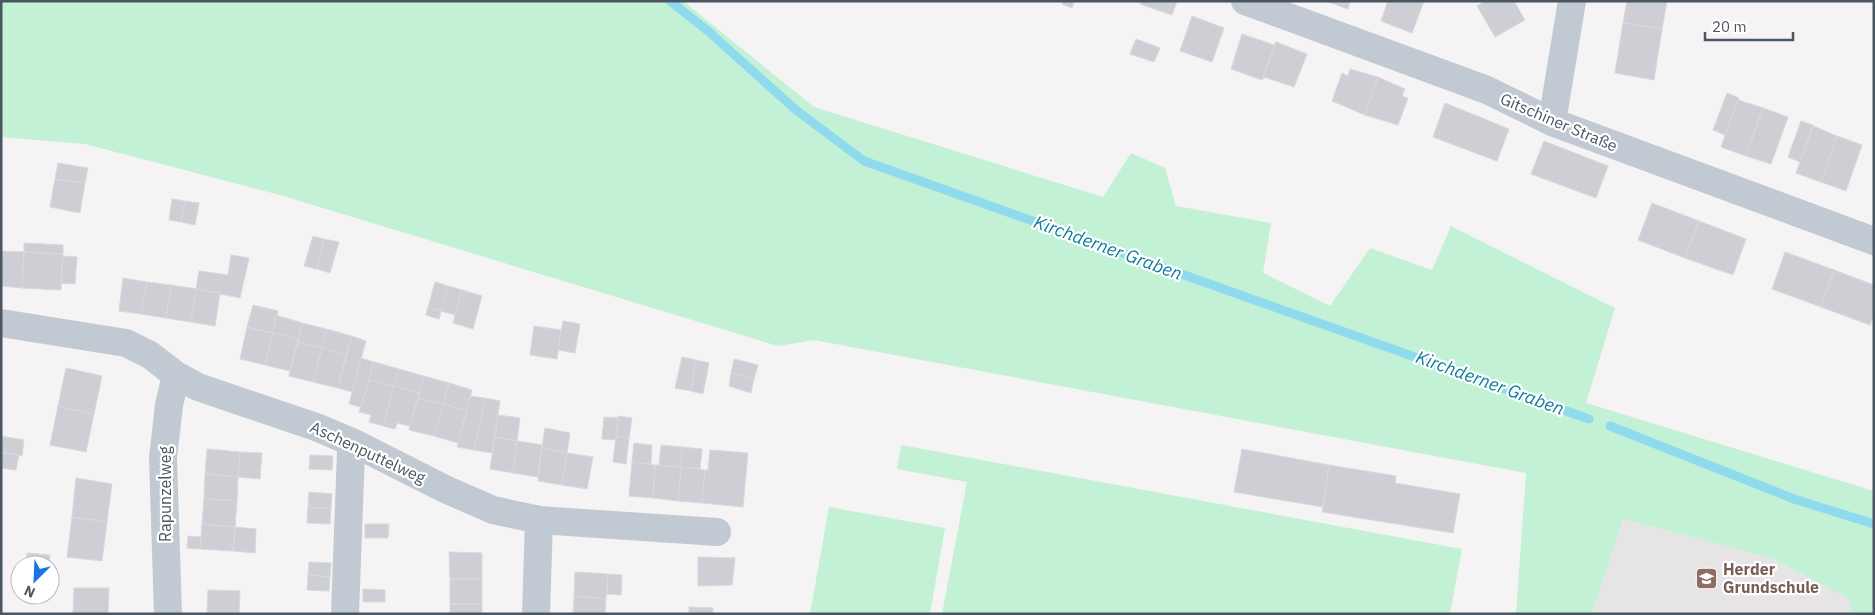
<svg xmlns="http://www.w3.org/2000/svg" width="1875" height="615" viewBox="0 0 1875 615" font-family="'IBM Plex Sans',sans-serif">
<rect width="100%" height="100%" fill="#f5f3f3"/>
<!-- education -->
<path fill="#e6e4e5" d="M1623,519L1771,558L1848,598L1853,614H1592Z"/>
<!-- green -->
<path fill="#c3f1d5" d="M1,1H683L814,107L1103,197L1131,153L1165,168L1176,206L1271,223L1263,273L1330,306L1370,248L1432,270L1451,226L1615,308L1586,403L1874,491V614H1853L1848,598L1771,558L1623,519L1592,614H1516L1526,473L814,340L778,346L280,195L173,167L85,144L1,137Z
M901,445L1462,549L1450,614H942L967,482L897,469Z
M829,507L945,528L930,614H810Z"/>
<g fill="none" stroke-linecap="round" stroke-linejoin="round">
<!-- stream -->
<path stroke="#90daee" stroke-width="9" d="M670,1L708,31L796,110L864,161L1589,419
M1610,426L1794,499L1874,524"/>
</g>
<!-- building -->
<path fill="#cdcfd5" stroke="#d7d9de" d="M1063,1H1074L1072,8L1062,4Z
M1141,1H1177L1172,15L1140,4Z
M1326,1H1350L1348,9Z
M1388,1H1424L1412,33L1381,21Z
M1485,1H1514L1525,20L1495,37L1477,6Z
M1627,1H1667L1662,29L1623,23Z
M1192,16L1224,28L1212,62L1180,51Z
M1623,23L1662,29L1654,80L1615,73Z
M1242,34L1274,45L1276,42L1262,80L1231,69Z
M1136,39L1160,48L1154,62L1130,54Z
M1276,42L1307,54L1294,87L1264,77L1262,80Z
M1350,69L1378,77L1365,115L1332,101L1342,73L1348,76Z
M1378,77L1405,89L1402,96L1408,98L1398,125L1365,115Z
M1727,93L1739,98L1725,135L1713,130Z
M1738,100L1763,108L1746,156L1721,147Z
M1445,103L1509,129L1497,161L1433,137Z
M1763,108L1788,117L1771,164L1746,156Z
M1801,121L1813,125L1800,162L1788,157Z
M1813,126L1837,136L1821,182L1796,173Z
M1837,136L1862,145L1846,191L1821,182Z
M1544,141L1608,166L1596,198L1531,174Z
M58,163L88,168L85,183L55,179Z
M55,179L85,183L80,213L50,207Z
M172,199L185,201L181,222L169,220Z
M185,201L199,203L195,225L181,222Z
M1652,203L1699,221L1685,258L1638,240Z
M1699,221L1746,239L1733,275L1685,258Z
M313,236L324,239L317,269L304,266Z
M324,239L339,242L330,273L317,269Z
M24,243L63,245V254L24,252Z
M1,251L24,252L22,288L1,286Z
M24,252L63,254L61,290L22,288Z
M1785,252L1834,270L1821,307L1772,289Z
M231,255L249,258L240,298L196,289L199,271L228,275Z
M63,256L77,257L75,284L61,283Z
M1834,270L1874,285V314L1870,325L1821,307Z
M123,278L147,282L141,314L119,311Z
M147,282L171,285L166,318L141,314Z
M435,282L448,286L441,311L428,307Z
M171,285L196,289L191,322L166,318Z
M448,286L462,290L455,315L441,311Z
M196,289L220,293L215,326L191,322Z
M462,290L482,296L473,329L453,323Z
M253,305L278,311L273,333L247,327Z
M428,307L441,311L439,319L426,315Z
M276,315L302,323L298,339L273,333Z
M563,321L580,324L575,353L558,350Z
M302,323L326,329L322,348L298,342Z
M534,326L561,330L557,359L530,355Z
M247,327L273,333L265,365L240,359Z
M326,329L352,336L346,355L322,348Z
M273,333L298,339L290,371L265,365Z
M352,336L366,341L352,392L338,388Z
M298,342L322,348L313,382L289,376Z
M322,348L346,355L338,388L313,382Z
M682,357L696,360L691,391L675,388Z
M361,358L374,362L361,407L349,404Z
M734,359L758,365L754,379L731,373Z
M696,360L709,363L703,394L691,391Z
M374,362L399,369L394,386L369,380Z
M66,368L102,376L94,414L58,406Z
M399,369L424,376L419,393L394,386Z
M731,373L754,379L751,393L729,386Z
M424,376L449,383L443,404L418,398Z
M369,380L394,386L383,426L369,422L371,415L359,412Z
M449,383L472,390L466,411L443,404Z
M394,386L419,393L410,426L397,423L395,429L383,426Z
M470,396L485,398L474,450L457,447Z
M418,398L443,404L434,436L409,430Z
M485,398L500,401L492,453L474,450Z
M443,404L467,411L458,443L434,436Z
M58,406L94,414L86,452L50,445Z
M498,415L520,418L517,441L495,437Z
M618,416L632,418L629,438L616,436Z
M604,417L618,418L616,440L602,439Z
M545,428L570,433L567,453L542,448Z
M1,436L24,440L22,456L1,452Z
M616,436L629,438L626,464L613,462Z
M495,437L517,441L513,473L490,469Z
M517,441L542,445L538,477L513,473Z
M634,443L652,445L651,464L632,462Z
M661,445L682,447L681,467L659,465Z
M682,447L702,449L700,469L681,467Z
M542,448L567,453L562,485L538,481Z
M207,449L240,452L238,477L205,474Z
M1242,449L1329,465L1323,507L1234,492Z
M710,450L748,453L743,507L702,503L705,470H708Z
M1,452L19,455L16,470L1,468Z
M240,452L262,453L260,479L238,477Z
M567,453L593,457L587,489L562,485Z
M310,455L333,456L332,470L309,469Z
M632,462L655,465L653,498L629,496Z
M655,465L681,467L678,501L653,498Z
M1329,465L1396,476L1395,483L1460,494L1453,533L1322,512Z
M681,467L705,470L702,503L678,501Z
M205,474L238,477L237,501L204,499Z
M76,478L112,484L107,522L72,517Z
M309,492L332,494L331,509L308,507Z
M204,499L237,501L235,527L202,524Z
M308,507L331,509L330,524L307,523Z
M72,517L107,522L102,561L67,557Z
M202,524L235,527L233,551L200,549Z
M365,524H389L388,538H365Z
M235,527L256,529L255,553L233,551Z
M188,536L201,537L200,549L187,548Z
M449,552L482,553V579H450Z
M27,553L50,555L49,565H26Z
M698,557L735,558L732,585L698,586Z
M309,562L331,563L330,577L308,575Z
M575,572L608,574L606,599L574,596Z
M608,574L622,575L621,595L607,594Z
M308,575L330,577L329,591L307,590Z
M450,579H482V604H450Z
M74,588H109L108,614H73Z
M363,589L385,590V602H363Z
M208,590L240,591L239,613H207Z
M574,596L606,599L605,614H573Z
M450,604H482V614H450Z
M689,607L713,608V614H689Z"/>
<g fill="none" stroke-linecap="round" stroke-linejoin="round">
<!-- minor -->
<path stroke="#c1cad2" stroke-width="28" d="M1245,1L1487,90L1552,122L1874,241
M1552,122L1572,1
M1,323L126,343L150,355L176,375L198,387L316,427L354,443L445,489L493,510L539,520L717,532
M168,614L163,458L169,405L176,375
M345,614L351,451L354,443
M536,614L539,520"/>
</g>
<!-- icons -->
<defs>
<symbol id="school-square" viewBox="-11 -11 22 22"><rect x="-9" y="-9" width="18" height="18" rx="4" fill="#8d6e63" stroke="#fff"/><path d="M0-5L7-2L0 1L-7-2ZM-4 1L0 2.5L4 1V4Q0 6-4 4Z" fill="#fff"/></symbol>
</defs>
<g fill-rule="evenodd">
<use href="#school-square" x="1694" y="566" width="25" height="25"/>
</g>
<g text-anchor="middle" stroke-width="4.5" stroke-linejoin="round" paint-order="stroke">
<!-- street labels -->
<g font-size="16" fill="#4a5661" stroke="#fff">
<text transform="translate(1559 122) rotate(23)" y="6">Gitschiner Straße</text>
<text transform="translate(368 452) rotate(25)" y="6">Aschenputtelweg</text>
<text transform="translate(165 494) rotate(-90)" y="6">Rapunzelweg</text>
</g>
<!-- education labels -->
<g font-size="16" font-weight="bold" fill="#785e54" stroke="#fff" text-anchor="start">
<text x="1723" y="575">Herder<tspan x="1723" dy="18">Grundschule</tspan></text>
</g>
<!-- water labels -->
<g font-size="18" font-style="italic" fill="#0c7c9b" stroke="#fff">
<text transform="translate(1108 248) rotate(20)" y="6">Kirchderner Graben</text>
<text transform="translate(1490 383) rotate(20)" y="6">Kirchderner Graben</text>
</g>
</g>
<!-- border -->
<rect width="1875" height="615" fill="none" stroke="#4a5661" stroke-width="5"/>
<!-- north arrow -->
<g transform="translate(35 580) rotate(204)"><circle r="24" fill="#ffffff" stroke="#b7bbc0"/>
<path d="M0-4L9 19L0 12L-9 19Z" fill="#1a73e8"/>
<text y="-8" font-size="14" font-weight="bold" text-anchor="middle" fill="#4a5661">N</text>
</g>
<!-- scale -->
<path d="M1705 32v8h88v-8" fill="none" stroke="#4a5661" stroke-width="2.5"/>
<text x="1712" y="32" font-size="15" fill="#4a5661" stroke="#ffffff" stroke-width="4" paint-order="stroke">20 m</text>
</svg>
